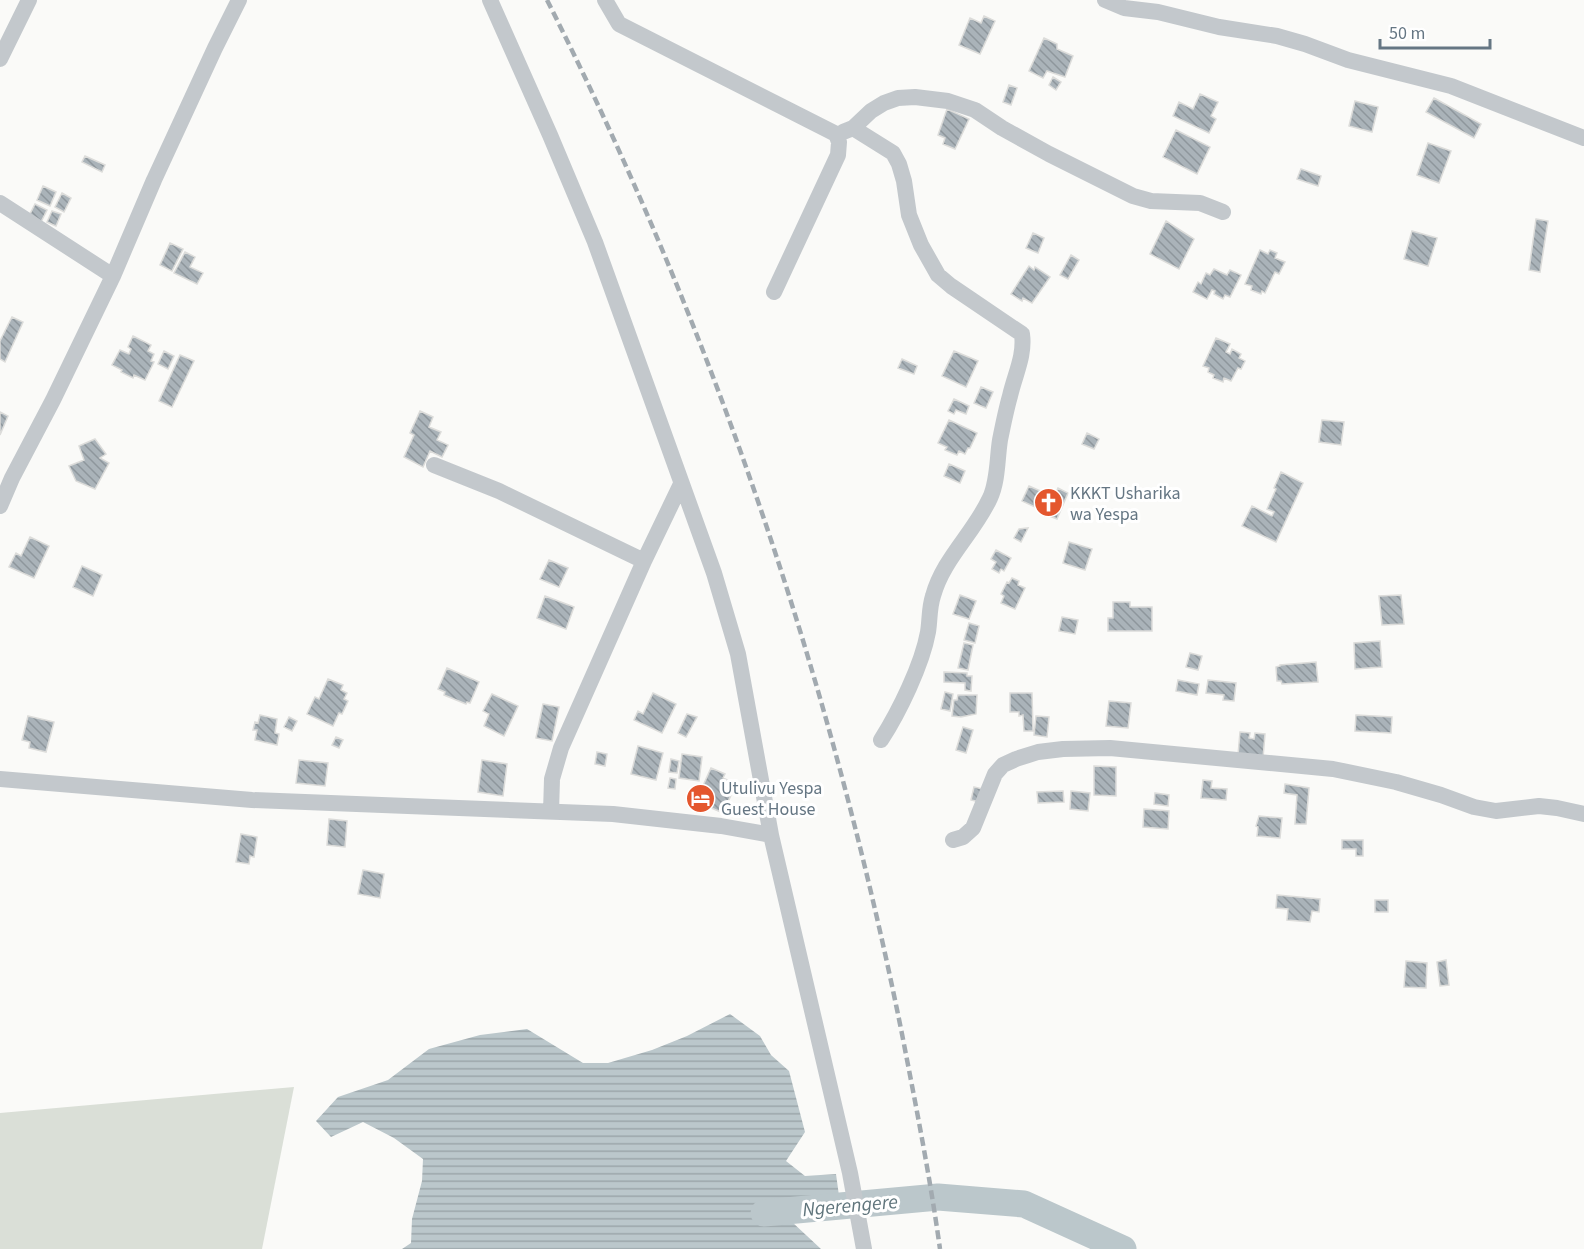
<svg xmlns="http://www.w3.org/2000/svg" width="1584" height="1249" viewBox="0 0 1584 1249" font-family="'Source Sans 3',sans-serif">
<defs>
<pattern id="water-rules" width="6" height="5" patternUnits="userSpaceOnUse" patternTransform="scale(1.5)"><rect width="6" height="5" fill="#bbc7cb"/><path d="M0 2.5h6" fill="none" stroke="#9ca6aa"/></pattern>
<pattern id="building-back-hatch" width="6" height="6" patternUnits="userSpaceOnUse" patternTransform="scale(1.5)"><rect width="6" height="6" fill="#aab3b9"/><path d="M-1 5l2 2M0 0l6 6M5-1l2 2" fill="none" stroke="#8e969c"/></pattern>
</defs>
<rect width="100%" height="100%" fill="#fafaf8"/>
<!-- grass -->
<path fill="#dadfd7" d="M294,1087L262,1249H0V1113Z"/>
<!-- water -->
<path fill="url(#water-rules)" d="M730,1014L760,1036L771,1055L789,1071L805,1132L786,1161L805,1176L836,1174L840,1203L802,1206L792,1222L821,1249H402L411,1243L412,1219L422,1181L423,1159L394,1138L363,1122L331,1137L316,1121L338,1097L388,1080L429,1049L480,1035L527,1029L583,1063H608L652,1050L687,1036Z"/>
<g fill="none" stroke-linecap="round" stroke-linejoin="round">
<!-- river -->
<path stroke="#bbc7cb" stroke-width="27" d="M764,1213L938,1197L1024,1204L1123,1249"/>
</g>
<!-- building -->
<path fill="url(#building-back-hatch)" stroke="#dcdcda" stroke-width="1.5" d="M984,16L995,21L980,54L959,45L970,18L981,23Z
M1044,38L1057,44V49L1073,56L1065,77L1047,71L1043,78L1029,71Z
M1053,77L1061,82L1056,90L1049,85Z
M1009,85L1017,88L1011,105L1003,102Z
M1200,94L1218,102L1211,116L1216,119L1209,133L1173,116L1179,102L1193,109Z
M1434,98L1481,124L1474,138L1426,112Z
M1355,101L1378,107L1372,132L1349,126Z
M947,109L969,119L955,149L943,144L945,138L938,135Z
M1176,130L1210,147L1197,174L1163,157Z
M1428,143L1451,151L1439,183L1417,175Z
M85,156L105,165L102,172L82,162Z
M1301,169L1321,176L1318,186L1297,179Z
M43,186L56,192L50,206L37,200Z
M62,193L71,198L64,212L55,207Z
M35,204L47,210L40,224L28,218Z
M52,211L61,214L56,226L47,222Z
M1536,219L1548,221L1540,272L1529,270Z
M1166,221L1194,239L1179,269L1150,254Z
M1412,231L1437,238L1428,266L1404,259Z
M1033,233L1044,238L1038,253L1026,248Z
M170,243L183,249L172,271L160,265Z
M1260,250L1268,254L1270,250L1277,253L1275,258L1285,262L1279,274L1275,272L1265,293L1262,291L1261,294L1251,290L1252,286L1245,284Z
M185,252L195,257L190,267L203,273L197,284L174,273Z
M1071,255L1079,260L1068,279L1060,275Z
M1029,266L1034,270L1035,267L1050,277L1032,303L1023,298L1022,301L1011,294Z
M1214,269L1227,275L1230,270L1241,275L1230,297L1225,295L1223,299L1214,294L1215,291L1212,290L1207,299L1193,292L1198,282L1201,284L1206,273L1210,275Z
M12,317L23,322L5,362L0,359V341Z
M133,336L151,345L148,351L154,354L151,361L154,362L145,380L134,375L133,378L121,372L122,370L112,365L120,350L129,354L131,349L128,347Z
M1216,338L1230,344L1226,352L1230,354L1232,349L1241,354L1239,358L1245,361L1241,369L1238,368L1231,381L1224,378L1223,382L1213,378L1214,375L1208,372L1209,368L1203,366Z
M164,351L174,356L168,369L158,364Z
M954,351L978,361L966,387L942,376Z
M180,355L194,361L172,407L159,401Z
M902,359L917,366L914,374L898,368Z
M981,387L993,392L986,408L974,403Z
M954,399L969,406L966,414L956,410L954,414L948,411Z
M420,411L433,417L429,427L441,432L437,440L448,445L442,457L430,451L423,467L404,457L414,435L410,433Z
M0,412L8,416L0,435Z
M949,420L977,433L970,448H968L965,454L959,451L957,455L945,450L947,447L938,443Z
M1322,420L1344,422L1341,445L1319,442Z
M1087,433L1099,439L1094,449L1082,444Z
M95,439L106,454L100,458L109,463L95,489L76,481L69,466L84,460L79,446Z
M949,464L965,471L960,483L944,476Z
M1281,472L1303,483L1276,542L1242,526L1252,506L1272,516L1274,512L1267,509L1276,489L1274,488Z
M1029,486L1054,497L1058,488L1068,493L1057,519L1047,515L1048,513L1022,501Z
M1028,528L1021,542L1014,538L1019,529Z
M30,537L49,546L34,578L9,567L16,553L21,556Z
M1069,542L1092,549L1085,570L1063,563Z
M996,550L1011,558L1004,571L1001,569L999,573L992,569L996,562L991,559Z
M549,560L568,568L559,587L540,579Z
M82,566L102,575L93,596L73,587Z
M1012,578L1019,581L1018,585L1025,588L1015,609L1001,603L1004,596L1001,594L1007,582L1009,583Z
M960,595L976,601L969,619L953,614Z
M1401,595L1404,624L1382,625L1379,596Z
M545,596L574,607L566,629L537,618Z
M1113,602H1130V607H1152V631H1108V618H1113Z
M1062,617L1078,620L1075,634L1059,631Z
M969,623L979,626L975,643L964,640Z
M1380,641L1382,667L1355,669L1354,643Z
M964,643L973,645L968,670L958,668Z
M1190,653L1202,656L1198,670L1186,667Z
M1316,662L1318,682L1282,684L1281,681H1277L1276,667L1280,666V665Z
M447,668L479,682L470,703L467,702L466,704L444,695L445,692L438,689Z
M944,672L967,673V676H972L971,691L965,690V683L944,682Z
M328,679L343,685L341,690L347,693L344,699L348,701L342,714L339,713L333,726L307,714L315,697L319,699Z
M1178,680L1199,684L1197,695L1176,691Z
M1208,680L1236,683L1234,701L1223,700L1224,695L1206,693Z
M945,692L953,694L950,711L941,709Z
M653,693L676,704L662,733L634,720L638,711L643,714Z
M1010,693H1032L1033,731H1024L1023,715L1019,716V712H1010Z
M492,694L518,706L504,736L484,726L489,714L483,711Z
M958,695H977L976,714L961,717L952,716L954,700H957Z
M1109,701L1131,703L1128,728L1106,726Z
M543,704L559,707L552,741L536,738Z
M687,714L697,717L686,737L678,733Z
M260,715L277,719L275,733L279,734L277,745L255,740L257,730H253L255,722L258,723Z
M1356,715L1392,717L1391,733L1355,731Z
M28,716L54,722L46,752L29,748L30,742L22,740Z
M1036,716L1049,717L1047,737L1034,735Z
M289,717L297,721L292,731L284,727Z
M963,727L973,730L966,753L956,750Z
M1240,732L1250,733L1249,738L1254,739L1255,733L1265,734L1263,758L1238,755Z
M336,737L343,740L339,748L332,745Z
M638,746L663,753L656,780L631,774Z
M597,752L607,754L605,766L595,764Z
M682,754L702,757L699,781L679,778Z
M671,759L679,761L677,773L669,772Z
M299,760L328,763L325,786L296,783Z
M482,760L507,764L503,796L478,792Z
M1094,766L1116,767V796L1094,795Z
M711,768L725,774L723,778L736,784L723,813L693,800L698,789L701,790Z
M670,778L676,779L675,789L668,788Z
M1203,780L1212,781L1211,788L1227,789L1226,800L1201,798Z
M1285,784L1309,788L1306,824H1295L1297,795L1284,793Z
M974,787L983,789L980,802L971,800Z
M1063,791L1064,802L1038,803L1037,792Z
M1071,791L1090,793L1088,811L1070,809Z
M1155,793L1169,795L1168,806L1154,804Z
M1144,809L1169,811L1168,829L1143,827Z
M1259,816L1282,818L1280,838L1257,836L1258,827L1256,826Z
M329,819L347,821L345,847L327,845Z
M241,834L257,837L254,857L250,856L249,864L236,862Z
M1342,840H1363V856H1356V849H1342Z
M363,870L384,874L380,898L358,894Z
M1277,895L1320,899L1319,912L1312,911L1310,922L1287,920L1288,909L1276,908Z
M1375,900H1388V912H1375Z
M1446,960L1449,985L1440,986L1437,962Z
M1406,961L1427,963L1426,988L1404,987Z"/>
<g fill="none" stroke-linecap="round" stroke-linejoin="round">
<!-- minor -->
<path stroke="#c3c8cc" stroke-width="16" d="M490,0L550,135L595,242L714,573L738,654L771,835L850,1173L864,1249
M605,0L619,24L836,134L839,142L838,155L774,292
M1105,0L1124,8L1158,12L1219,27L1277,36L1305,44L1348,60L1451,86L1584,138
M0,59L29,0
M853,128L893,153L899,164L904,181L909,215L921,245L938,275L951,286L1022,334C1025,356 1015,374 1010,396C1006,410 1003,425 1000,440C997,459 998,481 990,498C974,533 943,559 933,596C929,608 930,620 928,632C922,665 899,712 881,740
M843,132L853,128L871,111L884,103L898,98L915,97L948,101L975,110L1002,128L1049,154L1133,196L1151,201L1200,203L1223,212
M0,203L113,276
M434,465L499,491L644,561
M0,506L12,478L53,400L113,276L154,180L215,48L239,0
M0,779L252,800L613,814L721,826L771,835
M551,812L552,779L561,748L644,561L681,484
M953,840L963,837L973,828L995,774L1003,765L1016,759L1038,752L1063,749L1110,748L1333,769L1396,782L1441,795L1474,807L1496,811L1539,806L1557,808L1584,814"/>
<!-- rail -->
<path stroke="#a2aab0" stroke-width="4.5" stroke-dasharray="9 4.5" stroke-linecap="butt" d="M547,0C712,327 830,676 902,1034C916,1106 930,1177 940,1249"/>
</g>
<!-- icons -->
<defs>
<symbol id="church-disc" viewBox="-11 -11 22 22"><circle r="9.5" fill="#e4572e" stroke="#fff"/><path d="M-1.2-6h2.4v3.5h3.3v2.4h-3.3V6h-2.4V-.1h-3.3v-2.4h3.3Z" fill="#fff"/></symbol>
<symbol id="hotel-disc" viewBox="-11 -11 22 22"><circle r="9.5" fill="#e4572e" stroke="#fff"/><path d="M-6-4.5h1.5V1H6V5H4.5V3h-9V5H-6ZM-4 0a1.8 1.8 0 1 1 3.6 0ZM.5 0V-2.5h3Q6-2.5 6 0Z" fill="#fff"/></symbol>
</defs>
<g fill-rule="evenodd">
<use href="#church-disc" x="1032" y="486" width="33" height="33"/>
<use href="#hotel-disc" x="684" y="782" width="33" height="33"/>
</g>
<g text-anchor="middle" stroke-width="6" stroke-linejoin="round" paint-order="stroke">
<!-- poi labels -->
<g font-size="18" fill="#657683" stroke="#fff" text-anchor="start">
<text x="1070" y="499">KKKT Usharika<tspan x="1070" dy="21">wa Yespa</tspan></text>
<text x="721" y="794">Utulivu Yespa<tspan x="721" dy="21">Guest House</tspan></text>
</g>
<!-- water labels -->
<g font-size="20" font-style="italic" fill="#60757c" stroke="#fff">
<text transform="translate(850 1205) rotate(-5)" y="7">Ngerengere</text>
</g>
</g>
<!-- scale -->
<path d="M1380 39v9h110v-9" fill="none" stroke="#657683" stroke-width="3"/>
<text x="1389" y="39" font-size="18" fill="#657683" stroke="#ffffff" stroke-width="4.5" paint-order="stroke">50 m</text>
</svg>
